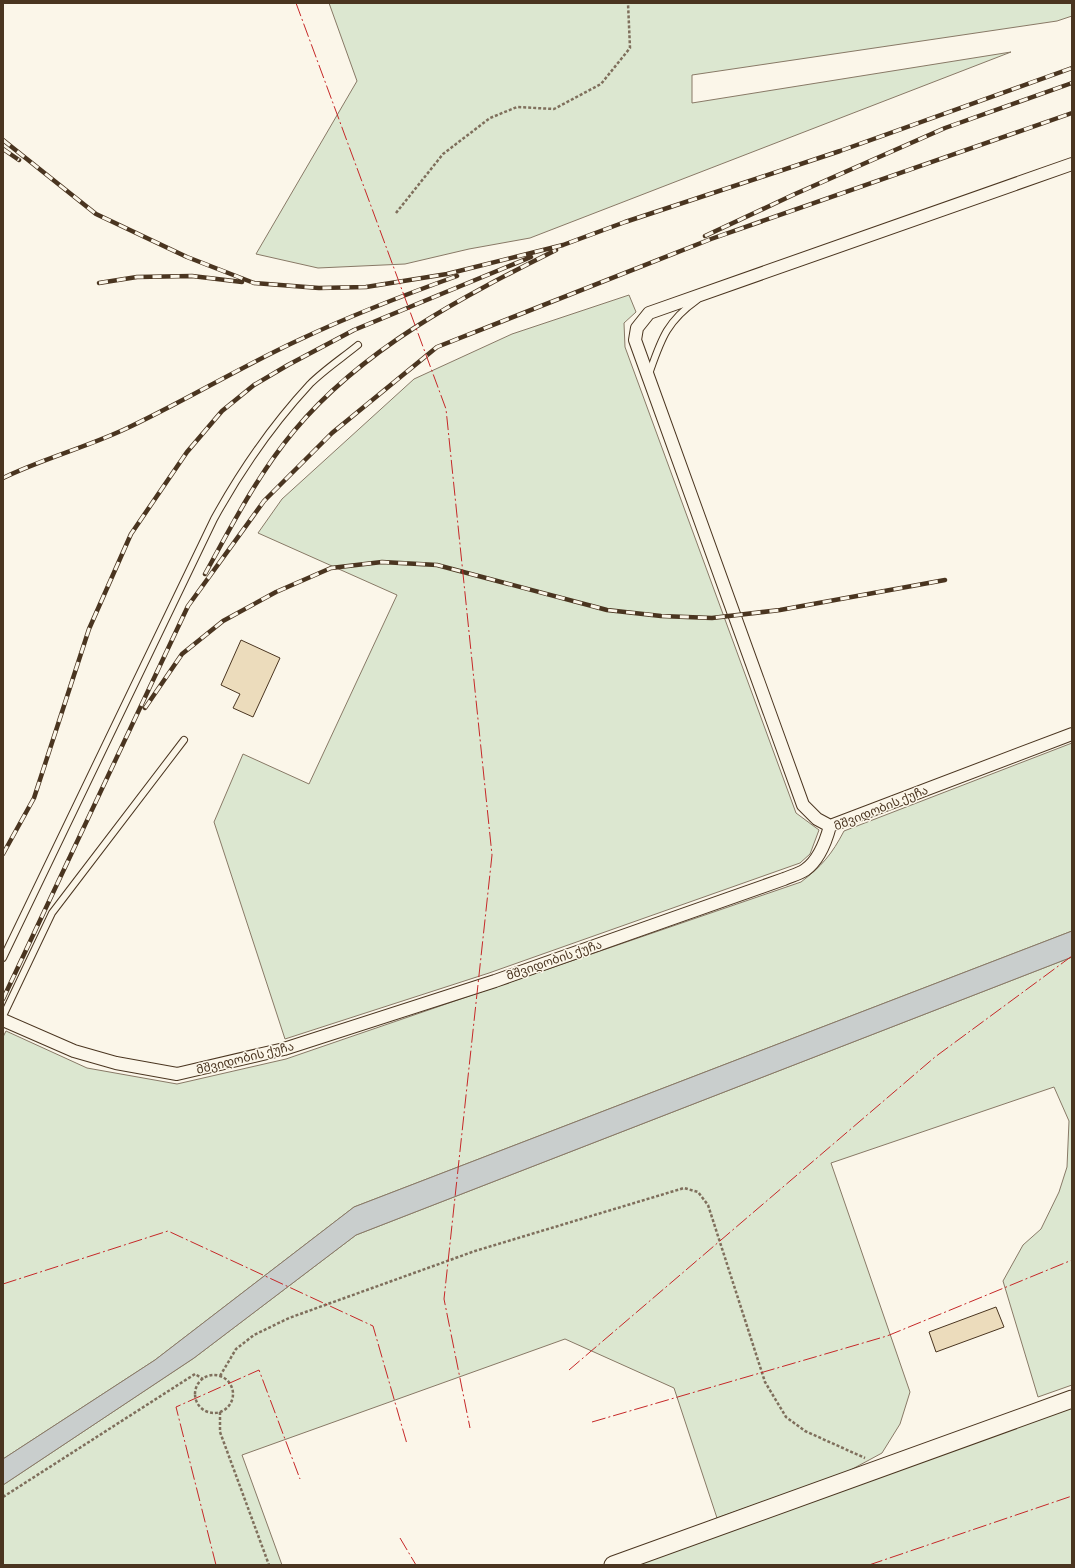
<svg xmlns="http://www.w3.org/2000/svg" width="1075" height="1568" viewBox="0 0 1075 1568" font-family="Barlow,'Noto Sans Georgian',sans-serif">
<rect width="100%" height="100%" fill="#fbf6e9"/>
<!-- green -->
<path fill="#dce7d0" stroke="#887966" d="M329,3H1072V16L1057,21L692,75V103L1011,52L530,238L469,249L405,264L318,268L256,254L357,81Z
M629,295L636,312L624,323L625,347L796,813L819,830L810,854L800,863L489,973L285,1039L214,822L243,754L309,784L397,595L258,533L282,499L414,379L512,334Z
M1072,743V931L354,1207L155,1360L3,1459V1037L6,1031L87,1068L177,1084L286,1059L801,882C822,866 832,854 844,831Z
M1072,957V1385L1038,1397L1003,1281L1023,1245L1041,1229L1059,1192L1067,1167L1069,1121L1054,1087L831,1163L910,1392L900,1424L882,1453L845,1473L717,1518L674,1388L565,1339L242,1455L282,1565H3V1485L194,1358L356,1235Z
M1072,1406V1565H635Z"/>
<!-- water -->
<path fill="#c9cecd" stroke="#887966" d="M1072,931V957L356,1235L194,1358L3,1485V1459L155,1360L354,1207Z"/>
<!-- building -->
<path fill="#ecdcbc" stroke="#4a3520" d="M241,640L280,658L253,717L233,708L240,694L221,685Z
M996,1307L1004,1327L936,1352L929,1332Z"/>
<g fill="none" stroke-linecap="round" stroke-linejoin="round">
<defs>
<path id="lane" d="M649,374C661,340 666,322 697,300
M3,958L214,519C241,470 272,425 310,384C324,370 342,358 358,345
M3,1016L52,913L184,740"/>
<path id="street" d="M830,826L817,819L803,805L635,340L637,328L649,313L1072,164
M3,1020L74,1051L116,1063L177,1074L284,1049L495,981L784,879C791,876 799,874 805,870C818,861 826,841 830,826L1072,734"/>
<path id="secondary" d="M613,1565L1072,1399"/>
</defs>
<!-- lane casing -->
<use href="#lane" stroke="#4a3520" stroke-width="8"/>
<!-- street casing -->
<use href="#street" stroke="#4a3520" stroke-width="14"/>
<!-- secondary casing -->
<use href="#secondary" stroke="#4a3520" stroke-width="19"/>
<!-- path -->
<path stroke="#7f6f5c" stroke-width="2.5" stroke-dasharray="3 2" stroke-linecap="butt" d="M396,213L443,154L490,118L517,107L554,109L601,84L630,48L628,3
M195 1394a19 19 0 1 1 38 0a19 19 0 1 1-38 0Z
M220,1376L236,1349L254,1335L289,1318L475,1251L684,1188L698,1192L708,1205L765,1382L786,1417L805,1431L865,1458
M220,1412V1432L269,1565
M3,1497L195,1374L203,1379"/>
<!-- lane -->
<use href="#lane" stroke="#fbf6e9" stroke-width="6"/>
<!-- street -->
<use href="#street" stroke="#fbf6e9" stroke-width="12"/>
<!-- secondary -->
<use href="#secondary" stroke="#fbf6e9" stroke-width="17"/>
<defs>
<path id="rail" d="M3,140L96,214L187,257L254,283L319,288L366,287L447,274L563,245L625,222L840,151L1072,68
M3,149L19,160
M705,236L795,194L945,128L1072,83
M99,283L137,277L192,276L242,282
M3,478C42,459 84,448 123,430C183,402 240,367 301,339C352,315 404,295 457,276
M205,574C232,525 258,474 294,431C363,348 462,297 556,250
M145,708L182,654L223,621L276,592L331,568L382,562L437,565L607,610L661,616L712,618L780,610L945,580
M3,854L34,798L89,629L131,534L187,452L222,411L254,385L288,365L354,330L531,257
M3,999L188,606L264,501L332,433L437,347L711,239L1072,113"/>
</defs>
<!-- rail casing -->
<use href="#rail" stroke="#4a3520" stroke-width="4.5"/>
<!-- rail -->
<use href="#rail" stroke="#fbf6e9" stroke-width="3" stroke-dasharray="9" stroke-linecap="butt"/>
<!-- power -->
<path stroke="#c62828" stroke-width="1" stroke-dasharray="14 3 2 3" stroke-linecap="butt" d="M296,3L446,409L492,855L444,1299L470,1428
M3,1284L168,1231L373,1326L407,1444
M569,1370L935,1057L1072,956
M592,1422L887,1336L1072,1260
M400,1538L416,1565
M216,1565L176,1407L259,1370L300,1479
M869,1565L1072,1496"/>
</g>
<g text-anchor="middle" stroke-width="3" stroke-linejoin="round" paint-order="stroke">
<!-- street labels -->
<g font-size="12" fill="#4a3520" stroke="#fbf6e9">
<text transform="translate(881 808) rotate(-22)" y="4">მშვიდობის ქუჩა</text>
<text transform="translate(554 960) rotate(-19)" y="4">მშვიდობის ქუჩა</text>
<text transform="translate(245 1058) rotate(-14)" y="4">მშვიდობის ქუჩა</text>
</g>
</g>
<!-- border -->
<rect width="1075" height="1568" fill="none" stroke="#4a3520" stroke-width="8"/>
</svg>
